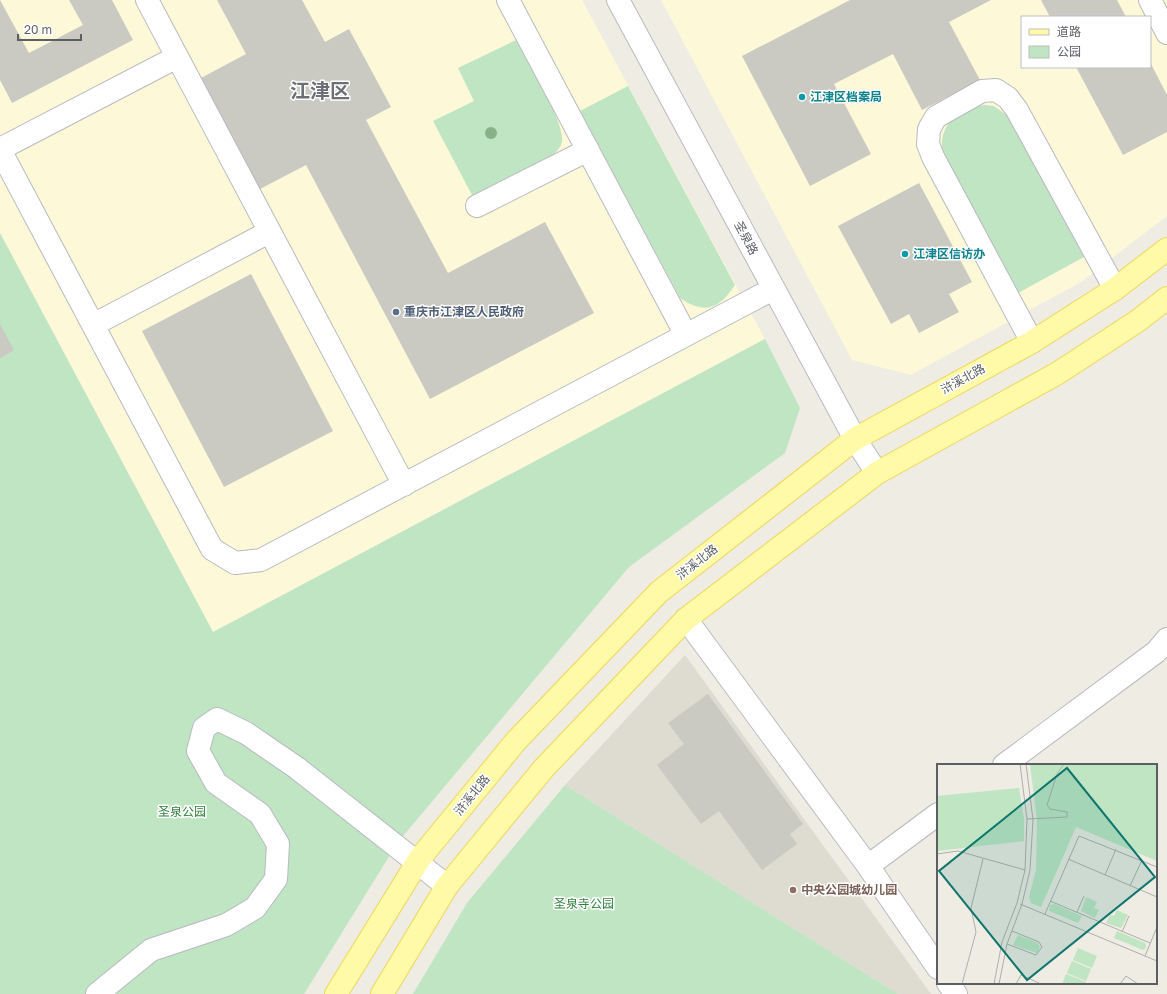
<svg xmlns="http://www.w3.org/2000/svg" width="1167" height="994" viewBox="0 0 1167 994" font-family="'Golos Text','Noto Sans SC',sans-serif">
<rect width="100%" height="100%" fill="#eeece3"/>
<!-- commercial -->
<path fill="#fdf9d8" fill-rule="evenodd" d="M0,0H582L765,339L213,632L0,233Z
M661,0H1167V216L1081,282L911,375L852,360ZM1022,17H1150V67H1022Z"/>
<!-- education -->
<path fill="#dedcd1" d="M685,655L931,994H898L565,785Z"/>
<!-- green -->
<path fill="#bfe5c3" d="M516,40C527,61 564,120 562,141C561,149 553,155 547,160L473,197L433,121L474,101L458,68Z
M628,86L735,285C719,309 705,315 680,298L580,111Z
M985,105L994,106L1012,119L1084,257L1018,293L943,156C937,126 956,109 985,105Z
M0,233L213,632L765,339L800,408L785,453L629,567L398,842L304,994H0Z
M565,785L898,994H413L467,903Z"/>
<!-- building -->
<path fill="#cac9c2" d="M0,0L29,53L83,25L69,0H112L133,40L12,103L0,80Z
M217,0H302L325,42L349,29L391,107L366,120L448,273L545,222L594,313L430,399L306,165L260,189L201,78L246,54Z
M850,0H991L949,22L980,80L922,110L893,54L834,84L871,154L810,186L742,56Z
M1041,0H1117L1126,17H1050Z
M1150,62L1167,95V132L1123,155L1076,67H1150Z
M919,183L972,282L949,294L959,312L919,333L909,314L891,324L838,226Z
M251,274L333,431L224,487L142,331Z
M0,324L14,350L0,358Z
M708,694L803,824L790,834L797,844L762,870L719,811L701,824L657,765L684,744L668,723Z"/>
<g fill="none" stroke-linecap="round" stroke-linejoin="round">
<defs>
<path id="minor" d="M147,0L404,485
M508,0L686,335
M618,0L855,439L877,473
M1150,0L1167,33
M0,149L177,57
M0,150L212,549L235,563L261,560L773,289
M477,206L588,150
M93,325L269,232
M1032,342L933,157L928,144L929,129L936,117L982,91L996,90L1008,98L1017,110L1115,289
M686,619L868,866L938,968
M1004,765L1156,652L1167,639
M868,866L938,814
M948,983L956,994
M97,994L151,950L226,925L255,908L276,879L278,844L260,814L216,783L198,751L204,728L217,719L246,733L297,768L447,886"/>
<path id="major" d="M336,994L420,858L516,741L659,592L855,439L1032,342L1115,289L1167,249
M382,994L447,886L544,768L686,619L877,473L1058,373L1139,320L1167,298"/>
</defs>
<!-- minor casing -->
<use href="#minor" stroke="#b8babf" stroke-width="24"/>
<!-- major casing -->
<use href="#major" stroke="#f0d659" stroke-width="24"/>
<!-- minor -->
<use href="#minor" stroke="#fff" stroke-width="22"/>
<!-- major -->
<use href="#major" stroke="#fefaa7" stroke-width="22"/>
</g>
<!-- trees -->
<circle fill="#88b189" cx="491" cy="133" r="6"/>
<!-- markers -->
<g fill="#0f9aa8" stroke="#fff" stroke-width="1.5">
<circle cx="802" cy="97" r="4"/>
<circle cx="905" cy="254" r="4"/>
</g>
<circle fill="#5c6f8a" stroke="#fff" stroke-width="1.5" cx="396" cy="312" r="4"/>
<circle fill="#8d6e63" stroke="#fff" stroke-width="1.5" cx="793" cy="890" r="4"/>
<g text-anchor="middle" stroke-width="3" stroke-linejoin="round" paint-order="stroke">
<!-- culture labels -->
<g font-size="12" font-weight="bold" fill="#0d838f" stroke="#fff" text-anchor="start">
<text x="810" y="101">江津区档案局</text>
<text x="913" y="258">江津区信访办</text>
</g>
<!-- street labels -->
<g font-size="12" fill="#5b5e63" stroke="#fff">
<text transform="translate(746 238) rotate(62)" y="4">圣泉路</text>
<text transform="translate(963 379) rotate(-29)" y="4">浒溪北路</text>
<text transform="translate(697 562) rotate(-38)" y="4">浒溪北路</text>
<text transform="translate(472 795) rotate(-51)" y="4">浒溪北路</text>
</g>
<!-- service labels -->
<g font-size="12" font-weight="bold" fill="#4e5e75" stroke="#fff" text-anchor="start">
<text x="404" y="316">重庆市江津区人民政府</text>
</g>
<!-- park labels -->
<g font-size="12" fill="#348140" stroke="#fff">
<text x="182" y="816">圣泉公园</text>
<text x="584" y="908">圣泉寺公园</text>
</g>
<!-- education labels -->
<g font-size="12" font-weight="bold" fill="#785e54" stroke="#fff" text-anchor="start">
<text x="801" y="894">中央公园城幼儿园</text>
</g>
<!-- town labels -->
<g font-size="20" font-weight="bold" fill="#6c7075" stroke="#fff">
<text x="320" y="98">江津区</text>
</g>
</g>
<!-- overview -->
<g transform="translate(937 764)">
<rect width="220" height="220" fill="#eeece3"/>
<path d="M93,0H220V97L139,63L104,143L94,139L92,133L99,106L100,56ZM82,24L87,55V77L0,87V32ZM149,133L160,138L157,144L162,146L158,154L144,147ZM117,140L145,152L141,159L112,147L113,141ZM180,146L191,151L184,164L169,159L173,151L177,152ZM180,167L208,179L209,184L206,186L177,174ZM81,171L101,179L103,183L100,189L76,181ZM141,184L160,192L155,204L136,196ZM135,197L154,205L149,217L130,209ZM129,210L149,218L148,220H125Z" fill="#bfe5c3"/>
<path fill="none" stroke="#afafac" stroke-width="1" d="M90,55L130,53V48L113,45L110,41L120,10L127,0M0,90L21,87L88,106M131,95L220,133M168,111L179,85M193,122L205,96M113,137L213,179M83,140L220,197M140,148L147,132M108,150L142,72L220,103M185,168L192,152M70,180L99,191L105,183L102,178L75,167M208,192L220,163M25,220L39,168L34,144L46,95M57,220L65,178L80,139L88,106L90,55L83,0M62,220L70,180L85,140L93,106L96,56L89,0M79,220L84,211L104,220M183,220L189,212L201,220"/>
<path fill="#0f766e" fill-opacity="0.15" stroke="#0f766e" stroke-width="2" d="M130,4L218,113L90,216L2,107Z"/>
<rect width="220" height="220" fill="none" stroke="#5b5e63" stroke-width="2"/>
</g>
<!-- legend -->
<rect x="1021" y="16" width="130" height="52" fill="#ffffff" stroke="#bdbfc1"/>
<rect x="1029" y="29" width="20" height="6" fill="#fefaa7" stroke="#bdbfc1"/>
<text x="1057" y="36" font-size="12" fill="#5b5e63">道路</text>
<rect x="1029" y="46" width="20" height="12" fill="#bfe5c3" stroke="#bdbfc1"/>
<text x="1057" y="56" font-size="12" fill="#5b5e63">公园</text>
<!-- scale -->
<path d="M18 34v6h63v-6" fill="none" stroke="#5b5e63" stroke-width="2"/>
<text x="24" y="34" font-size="12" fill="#5b5e63" stroke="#ffffff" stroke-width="3" paint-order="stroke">20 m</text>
</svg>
